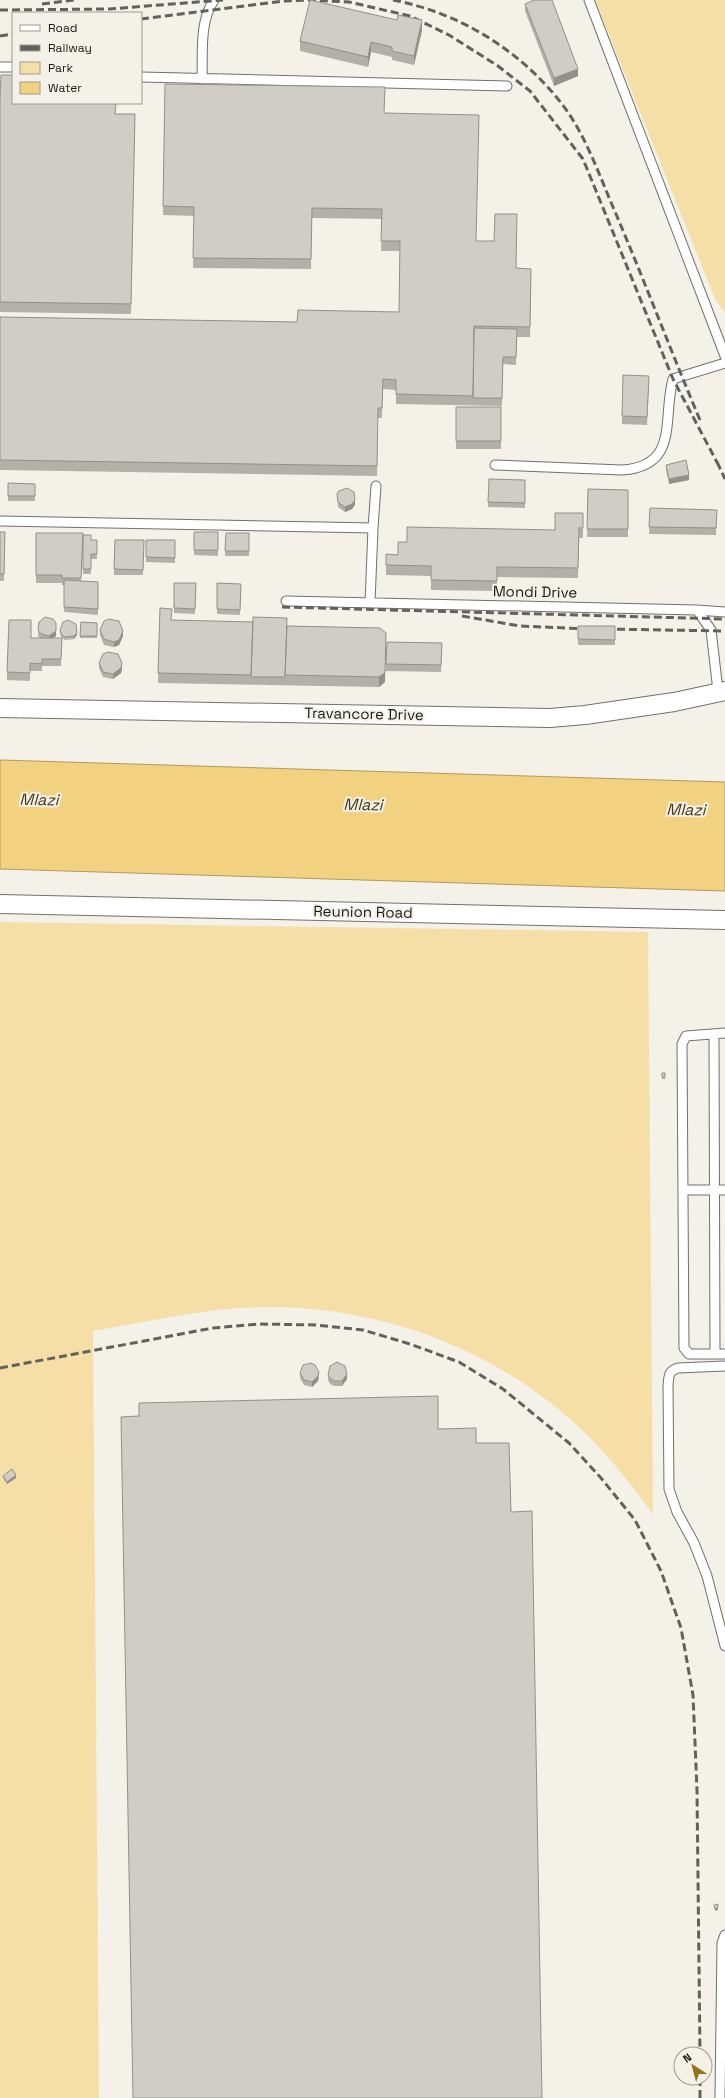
<svg xmlns="http://www.w3.org/2000/svg" width="725" height="2098" viewBox="0 0 725 2098" font-family="'Space Grotesk',sans-serif">
<rect width="100%" height="100%" fill="#f4f1e9"/>
<!-- green -->
<path fill="#f6dfa6" d="M595,0H725V313L715,299Z
M0,922L648,932L653,1514C633,1487 612,1460 588,1436C498,1346 367,1300 240,1308C191,1311 142,1323 93,1331L99,2098H0Z"/>
<!-- water -->
<path fill="#f2d280" stroke="#b19a60" d="M0,760L725,782V891L0,869Z"/>
<g fill="none" stroke-linecap="round" stroke-linejoin="round">
<defs>
<path id="service" d="M589,0L725,356
M0,67H13
M141,77L507,86
M202,79C203,54 199,22 214,0
M495,465L622,470C680,466 662,419 673,379L725,363
M0,521L373,528L370,603
M373,528L376,486
M286,601L697,610L711,630L718,691
M697,610L725,612
M725,1033L686,1036L682,1044L684,1348L689,1354H725
M714,1034L715,1354
M684,1190H725
M725,1366L678,1368C668,1371 669,1376 668,1386L669,1489L677,1512L694,1543L707,1576L725,1646
M720,2098L722,1943L725,1935"/>
<path id="minor" d="M0,708L550,718L585,715L674,702L725,691
M0,904L725,920"/>
</defs>
<!-- service casing -->
<use href="#service" stroke="#73706a" stroke-width="11"/>
<!-- minor casing -->
<use href="#minor" stroke="#73706a" stroke-width="20"/>
<!-- service -->
<use href="#service" stroke="#fff" stroke-width="9"/>
<!-- minor -->
<use href="#minor" stroke="#fff" stroke-width="18"/>
<!-- rail -->
<path stroke="#63615d" stroke-width="3" stroke-dasharray="8 4" stroke-linecap="butt" d="M393,0C460,13 520,50 562,104C585,134 598,172 613,207C643,277 670,349 700,420
M42,4L74,0
M0,10L109,9L223,0
M141,19L284,1L309,0L349,2L410,16L449,35L498,66L530,91L583,159L673,379L719,466
M0,36L13,34
M717,462L725,479
M282,607L725,619
M462,616L520,626L589,629
M605,629L725,631
M0,1368L213,1328L260,1324L316,1325L363,1330L410,1344L459,1362L503,1389L569,1443L601,1478L635,1520L661,1571L681,1628L693,1695L697,1790L700,2054
M700,2078V2098"/>
</g>
<!-- wall -->
<path fill="#b3b0aa" d="M525,4L578,76L554,86L525,11Z
M422,30L414,65L392,60V57L371,52L368,67L300,51V41Z
M165,84L384,113L476,241L516,268L531,269L530,337H517L516,365L503,364L502,406L396,404V390L383,389L382,418H378L377,476L0,470V317L297,322L399,312L400,251H381L382,219L312,218L311,269L193,268L194,216L163,215Z
M0,100L13,103L116,114H135L131,314L0,312Z
M649,383L647,425L622,424V416Z
M456,407H501V449H456Z
M666,465L689,480L669,484L666,470Z
M525,480V508L488,507V502Z
M8,483L35,484V501H8Z
M588,489L628,490V537H587Z
M337,494L355,505L352,509L345,512L338,507Z
M650,508L717,510L716,535L649,534Z
M583,513V538H579L578,578L497,577V591L431,590V576L386,575V554L398,555L407,542L555,530Z
M0,532H5L4,581H0Z
M194,532H218V556L194,555Z
M36,533L83,535L91,540H97V559H91V574H83V542L81,581L98,582V615L64,612V585H62V583H36Z
M226,533H249V556H225Z
M115,540H144L143,575H114Z
M146,540H175V563L146,562Z
M174,583H196L195,614L174,613Z
M217,583L241,584L240,615L217,614Z
M160,608L172,620L287,626L380,628L385,682L379,687L158,683Z
M39,622L56,636L53,638H62L61,666H42V671H30V681L7,680V672L31,638H40L38,636Z
M81,622L97,623V638H80Z
M578,626H615V645H578Z
M60,630L77,635L74,639L65,640L61,637L60,632Z
M100,630L123,636L119,645L114,647L104,645L100,635Z
M387,642L442,643L441,672L386,671Z
M99,663L122,668L121,673L113,679L103,677L99,668Z
M662,1073H665V1079H662Z
M300,1373L319,1377L318,1381L312,1387L304,1385L300,1378Z
M328,1375L347,1379L342,1386H334L330,1384L328,1380Z
M3,1476L16,1478L7,1484L3,1478Z"/>
<!-- shaded-wall -->
<path fill="#92908b" d="M422,20V30L414,65V56Z
M371,42V52L368,67V57Z
M578,69V76L554,86V78Z
M689,475V480L669,484V479Z
M355,500V505L352,509L345,512V507Z
M56,623V636L49,641V636Z
M123,631V636L119,645L114,647V642Z
M77,633V635L74,639V636Z
M386,633L385,682L379,687V677Z
M122,663V668L121,673L113,679V674Z
M319,1372L318,1381L312,1387V1382Z
M347,1374V1379L342,1386V1381Z
M16,1475V1478L7,1484V1482Z
M718,1907V1910L715,1911V1909Z"/>
<!-- building -->
<path fill="#d0cdc6" stroke="#92908b" d="M310,0L397,20L398,15L422,20L414,56L392,51V47L371,42L368,57L300,41Z
M534,0H552L578,69L554,78L525,4Z
M1,75H13V103H116L115,114H135L131,304L0,302V100Z
M165,84L385,87L384,113L479,115L476,241H494L495,214H517L516,268L531,269L530,327L474,326L473,396L396,394V380L383,379L382,408H378L377,466L0,460V317L297,322L298,310L399,312L400,241H381L382,209L312,208L311,259L193,258L194,207L163,206Z
M474,328L517,329L516,357H503L502,398H473Z
M623,375L649,376L647,417L622,416Z
M456,407H501V441H456Z
M686,460L689,475L669,479L666,465Z
M489,479L525,480V503L488,502Z
M8,483L35,484V496H8Z
M347,488L354,492L355,500L352,504L345,507L338,502L337,494L339,491Z
M588,489L628,490V529H587Z
M650,508L717,510L716,528L649,527Z
M555,513H583V528H579L578,568L497,567V581L431,580V566L386,565V554L398,555V542H407V527L555,530Z
M0,532H5L4,574H0Z
M194,532H218V550H194Z
M36,533H83L81,578H62V575H36Z
M226,533H249V551H225Z
M83,535H91V540H97V554H91V569H83Z
M115,540H144L143,570L114,569Z
M146,540H175V558L146,557Z
M64,580L98,582V609L64,607Z
M174,583H196L195,609L174,608Z
M217,583L241,584L240,610L217,609Z
M160,608L172,609L171,620L253,622L251,675L158,673Z
M45,617L53,619L56,623V631L49,636L41,634L38,630L39,622Z
M253,617L287,618L285,677H251Z
M109,619L119,621L123,631L119,640L114,642L104,639L100,630L104,621Z
M9,620H31V638H62L61,659H42V664L30,663V673L7,672Z
M68,620L76,624L77,633L74,636L65,637L61,634L60,630L63,622Z
M81,622L97,623V636H80Z
M287,626L380,628L386,633L385,673L379,677L285,675Z
M578,626H615V640L578,639Z
M387,642L442,643L441,665L386,664Z
M108,652L118,654L122,663L121,668L113,674L103,672L99,663L103,654Z
M662,1073H665V1077H662Z
M337,1362L345,1366L347,1374L342,1381H334L330,1378L328,1375L330,1366Z
M311,1363L315,1365L319,1372L318,1376L312,1382L304,1380L300,1373L303,1365Z
M438,1396V1429L476,1428V1443H509L511,1512L532,1511L542,2098H133L121,1417L139,1416V1403Z
M12,1469L16,1475L7,1482L3,1476Z
M718,1904V1907L715,1909L714,1905Z"/>
<g text-anchor="middle" stroke-width="4" stroke-linejoin="round" paint-order="stroke">
<!-- street labels -->
<g font-size="15" fill="#1a1916" stroke="#f4f1e9">
<text transform="translate(535 592) rotate(1)" y="5">Mondi Drive</text>
<text transform="translate(364 714) rotate(1)" y="5">Travancore Drive</text>
<text transform="translate(363 912) rotate(1)" y="5">Reunion Road</text>
</g>
<!-- water labels -->
<g font-size="16" font-style="italic" fill="#483b17" stroke="#f4f1e9">
<text transform="translate(39 799) rotate(1)" y="6">Mlazi</text>
<text transform="translate(363 804) rotate(1)" y="6">Mlazi</text>
<text transform="translate(686 809) rotate(1)" y="6">Mlazi</text>
</g>
</g>
<!-- legend -->
<rect x="12" y="12" width="130" height="92" fill="#f4f1e9" stroke="#9d9b95"/>
<rect x="20" y="25" width="20" height="6" fill="#ffffff" stroke="#9d9b95"/>
<text x="48" y="32" font-size="12" fill="#1a1916">Road</text>
<rect x="20" y="45" width="20" height="6" fill="#63615d" stroke="#9d9b95"/>
<text x="48" y="52" font-size="12" fill="#1a1916">Railway</text>
<rect x="20" y="62" width="20" height="12" fill="#f6dfa6" stroke="#9d9b95"/>
<text x="48" y="72" font-size="12" fill="#1a1916">Park</text>
<rect x="20" y="82" width="20" height="12" fill="#f2d280" stroke="#9d9b95"/>
<text x="48" y="92" font-size="12" fill="#1a1916">Water</text>
<!-- north arrow -->
<g transform="translate(693 2066) rotate(324)"><circle r="19" fill="#f4f1e9" stroke="#9d9b95"/>
<path d="M0-3L7 15L0 10L-7 15Z" fill="#917319"/>
<text y="-6" font-size="11" font-weight="bold" text-anchor="middle" fill="#1a1916">N</text>
</g>
</svg>
